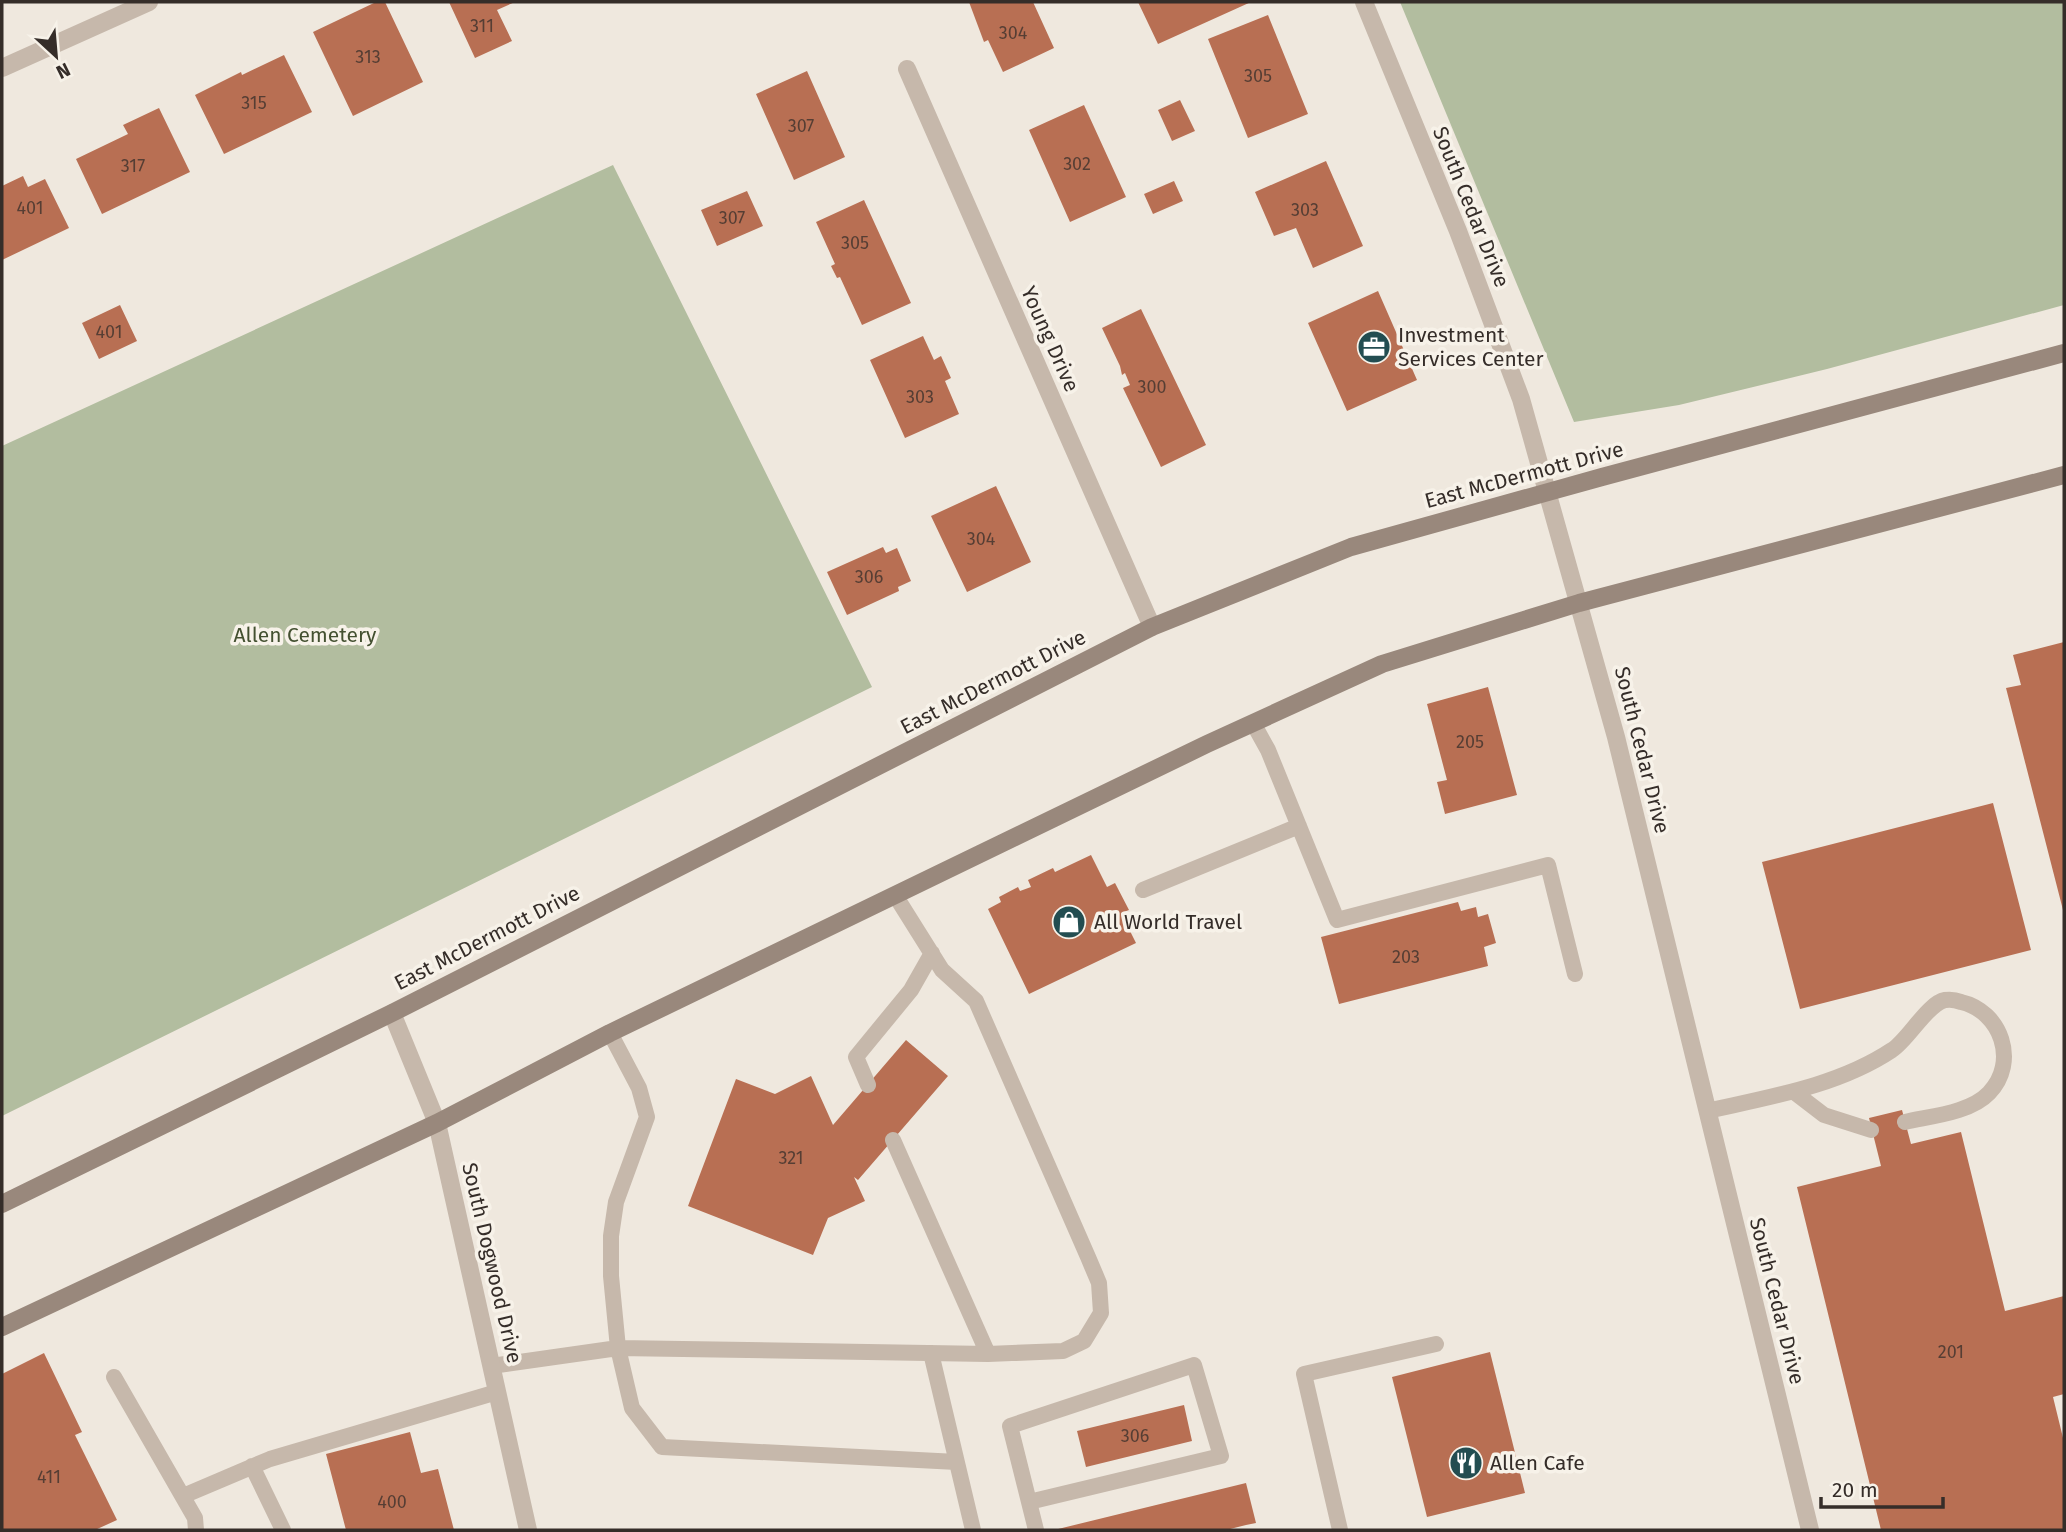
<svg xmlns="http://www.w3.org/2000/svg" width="2066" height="1532" viewBox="0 0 2066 1532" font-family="'Fira Sans',sans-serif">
<rect width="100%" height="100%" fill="#efe8de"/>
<!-- green -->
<path fill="#b2bd9f" d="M1400,2H2064V305L1827,369L1679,405L1574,422Z
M613,165L872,687L2,1116V446Z"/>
<!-- building -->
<path fill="#b86f53" d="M376,2H385L423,82L353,116L313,32Z
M449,2H515L497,10L512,41L475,58Z
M969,2H1033L1054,48L1003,72L988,40L984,42Z
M1138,2H1251L1158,44Z
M1268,15L1308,114L1248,138L1208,39Z
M284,55L312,112L224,154L195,95L241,72L242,75Z
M807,71L845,157L794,180L756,94Z
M1180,100L1195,131L1172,141L1158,110Z
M1084,105L1126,197L1070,222L1029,130Z
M159,108L190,172L102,214L76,159L128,134L123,125Z
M1326,161L1363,246L1313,268L1296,228L1274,236L1255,192Z
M23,176L28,187L45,179L69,228L2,260V186Z
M1174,181L1183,201L1153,214L1144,194Z
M747,191L763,226L717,246L701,210Z
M864,200L911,303L862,325L840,277L837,278L831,266L835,264L816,222Z
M1378,291L1417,380L1347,411L1308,323Z
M120,305L137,341L99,359L82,323Z
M1141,309L1206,445L1161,467L1123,388L1130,385L1125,373L1122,375L1120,366L1102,328Z
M923,336L934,360L941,356L951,378L945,381L959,414L905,438L870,360Z
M996,486L1031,562L967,592L931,516Z
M883,547L886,553L897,548L911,581L898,587L899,591L847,615L827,572Z
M2064,642V910H2063L2006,688L2021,685L2013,655Z
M1488,687L1517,795L1445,814L1437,782L1447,780L1427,704Z
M1993,803L2031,950L1800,1009L1762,862Z
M1091,855L1107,887L1115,883L1129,910L1121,913L1136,943L1029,994L988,909L1001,902L999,897L1018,887L1020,891L1031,887L1028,880L1053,868L1055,872Z
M1458,902L1461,911L1476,907L1478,917L1488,914L1496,943L1484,947L1488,966L1339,1004L1321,937Z
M906,1040L948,1076L858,1180L854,1177L865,1201L828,1218L813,1255L688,1206L736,1079L775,1094L811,1076L833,1125Z
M1902,1110L1911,1144L1961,1132L2005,1311L2064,1296V1394L2053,1397L2064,1442V1530H1881L1797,1187L1881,1166L1869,1118Z
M1490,1352L1525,1493L1427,1517L1392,1377Z
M44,1353L82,1432L75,1435L117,1520L95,1530H2V1374Z
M1184,1405L1192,1441L1086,1467L1077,1431Z
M410,1432L421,1473L438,1469L454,1530H346L326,1454Z
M1246,1483L1256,1523L1246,1525L1226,1530H1054Z"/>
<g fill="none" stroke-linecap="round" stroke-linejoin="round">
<!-- lane -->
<path stroke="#c6b8ab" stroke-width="16" d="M1253,723L1268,750L1337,920L1548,865L1575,974
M1143,890L1299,826
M610,1033L639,1088L647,1117L616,1202L611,1236V1276L618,1348L632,1408L662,1447L957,1462
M868,1085L856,1057L911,990L932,953
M1794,1092L1824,1115L1871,1130
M1707,1111C1769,1097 1838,1086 1892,1050C1908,1040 1928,1003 1945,1000C1951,999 1956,1000 1961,1002C2001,1011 2019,1062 1989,1093C1970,1113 1931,1116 1905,1122
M893,1140L988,1354
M931,1353L973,1530
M491,1366L618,1348L988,1354L1063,1351L1084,1341L1101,1313L1099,1283L1088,1257L976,1001L942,970L895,895
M114,1377L195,1518L196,1530
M252,1466L283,1530
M183,1496L270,1459L497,1392
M1029,1502L1221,1456L1194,1365L1010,1426L1036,1530
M1340,1530L1304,1374L1436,1344"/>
<!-- street -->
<path stroke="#c6b8ab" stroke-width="18" d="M1364,2L1458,231L1521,399L1616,737L1810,1530
M2,68L149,2
M907,69L1152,627
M392,1013L437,1123L528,1530"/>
<!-- secondary -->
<path stroke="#99887c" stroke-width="18" d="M2,1204L392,1013L1152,627L1351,547L1602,477L2064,353
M2,1327L437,1123L610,1033L1207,744L1382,664L1579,603L2064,475"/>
</g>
<!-- icons -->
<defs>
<symbol id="office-disc" viewBox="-11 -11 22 22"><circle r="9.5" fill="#234d51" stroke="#f7f2e9"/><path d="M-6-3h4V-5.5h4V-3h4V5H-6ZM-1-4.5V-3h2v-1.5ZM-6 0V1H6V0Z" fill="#fff"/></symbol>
<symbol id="shop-disc" viewBox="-11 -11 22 22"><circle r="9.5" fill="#234d51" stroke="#f7f2e9"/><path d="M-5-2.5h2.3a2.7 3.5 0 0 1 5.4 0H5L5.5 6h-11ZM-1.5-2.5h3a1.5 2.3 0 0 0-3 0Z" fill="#fff"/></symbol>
<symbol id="restaurant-disc" viewBox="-11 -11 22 22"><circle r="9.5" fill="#234d51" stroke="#f7f2e9"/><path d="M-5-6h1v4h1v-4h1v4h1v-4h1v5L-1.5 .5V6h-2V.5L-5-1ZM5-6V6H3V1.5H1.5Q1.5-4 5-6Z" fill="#fff"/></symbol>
</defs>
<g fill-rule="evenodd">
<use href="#office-disc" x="1355" y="328" width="38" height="38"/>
<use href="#shop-disc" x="1050" y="903" width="38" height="38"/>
<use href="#restaurant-disc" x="1447" y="1444" width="38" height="38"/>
</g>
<g text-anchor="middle" stroke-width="7" stroke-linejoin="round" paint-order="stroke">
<!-- number labels -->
<g font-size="18" fill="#563e34">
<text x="482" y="32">311</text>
<text x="1013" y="39">304</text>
<text x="368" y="63">313</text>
<text x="1258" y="82">305</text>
<text x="254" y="109">315</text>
<text x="801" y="132">307</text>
<text x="1077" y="170">302</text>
<text x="133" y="172">317</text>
<text x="30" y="214">401</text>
<text x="1305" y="216">303</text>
<text x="732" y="224">307</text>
<text x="855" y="249">305</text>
<text x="109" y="338">401</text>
<text x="1152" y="393">300</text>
<text x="920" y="403">303</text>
<text x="981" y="545">304</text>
<text x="869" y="583">306</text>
<text x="1470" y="748">205</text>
<text x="1406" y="963">203</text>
<text x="791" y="1164">321</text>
<text x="1951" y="1358">201</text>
<text x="1135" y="1442">306</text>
<text x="49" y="1483">411</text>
<text x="392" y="1508">400</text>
</g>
<!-- street labels -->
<g font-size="21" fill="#352d29" stroke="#f7f2e9">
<text transform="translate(1471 207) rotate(68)" y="7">South Cedar Drive</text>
<text transform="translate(1050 339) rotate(66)" y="7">Young Drive</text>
<text transform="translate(1524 475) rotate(-15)" y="7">East McDermott Drive</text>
<text transform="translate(993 682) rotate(-27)" y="7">East McDermott Drive</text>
<text transform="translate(1642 750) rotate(76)" y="7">South Cedar Drive</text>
<text transform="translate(487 938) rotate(-27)" y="7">East McDermott Drive</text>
<text transform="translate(492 1263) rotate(77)" y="7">South Dogwood Drive</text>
<text transform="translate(1777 1301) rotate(76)" y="7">South Cedar Drive</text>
</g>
<!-- poi labels -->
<g font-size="21" fill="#352d29" stroke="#f7f2e9" text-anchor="start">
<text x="1398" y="342">Investment<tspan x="1398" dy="24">Services Center</tspan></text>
<text x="1094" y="929">All World Travel</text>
<text x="1490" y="1470">Allen Cafe</text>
</g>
<!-- park labels -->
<g font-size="21" fill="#435030" stroke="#f7f2e9">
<text x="305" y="642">Allen Cemetery</text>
</g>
</g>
<!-- border -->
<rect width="2066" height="1532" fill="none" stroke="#352d29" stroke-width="7"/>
<!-- north arrow -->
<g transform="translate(56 56) rotate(154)" stroke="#f7f2e9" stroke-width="5" paint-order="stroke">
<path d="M0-5L12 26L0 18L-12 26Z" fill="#352d29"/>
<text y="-10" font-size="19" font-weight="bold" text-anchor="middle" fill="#352d29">N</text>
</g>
<!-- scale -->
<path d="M1821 1497v10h122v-10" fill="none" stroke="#352d29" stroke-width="3.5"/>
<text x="1832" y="1497" font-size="21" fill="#352d29" stroke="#f7f2e9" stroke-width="5" paint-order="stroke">20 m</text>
</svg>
